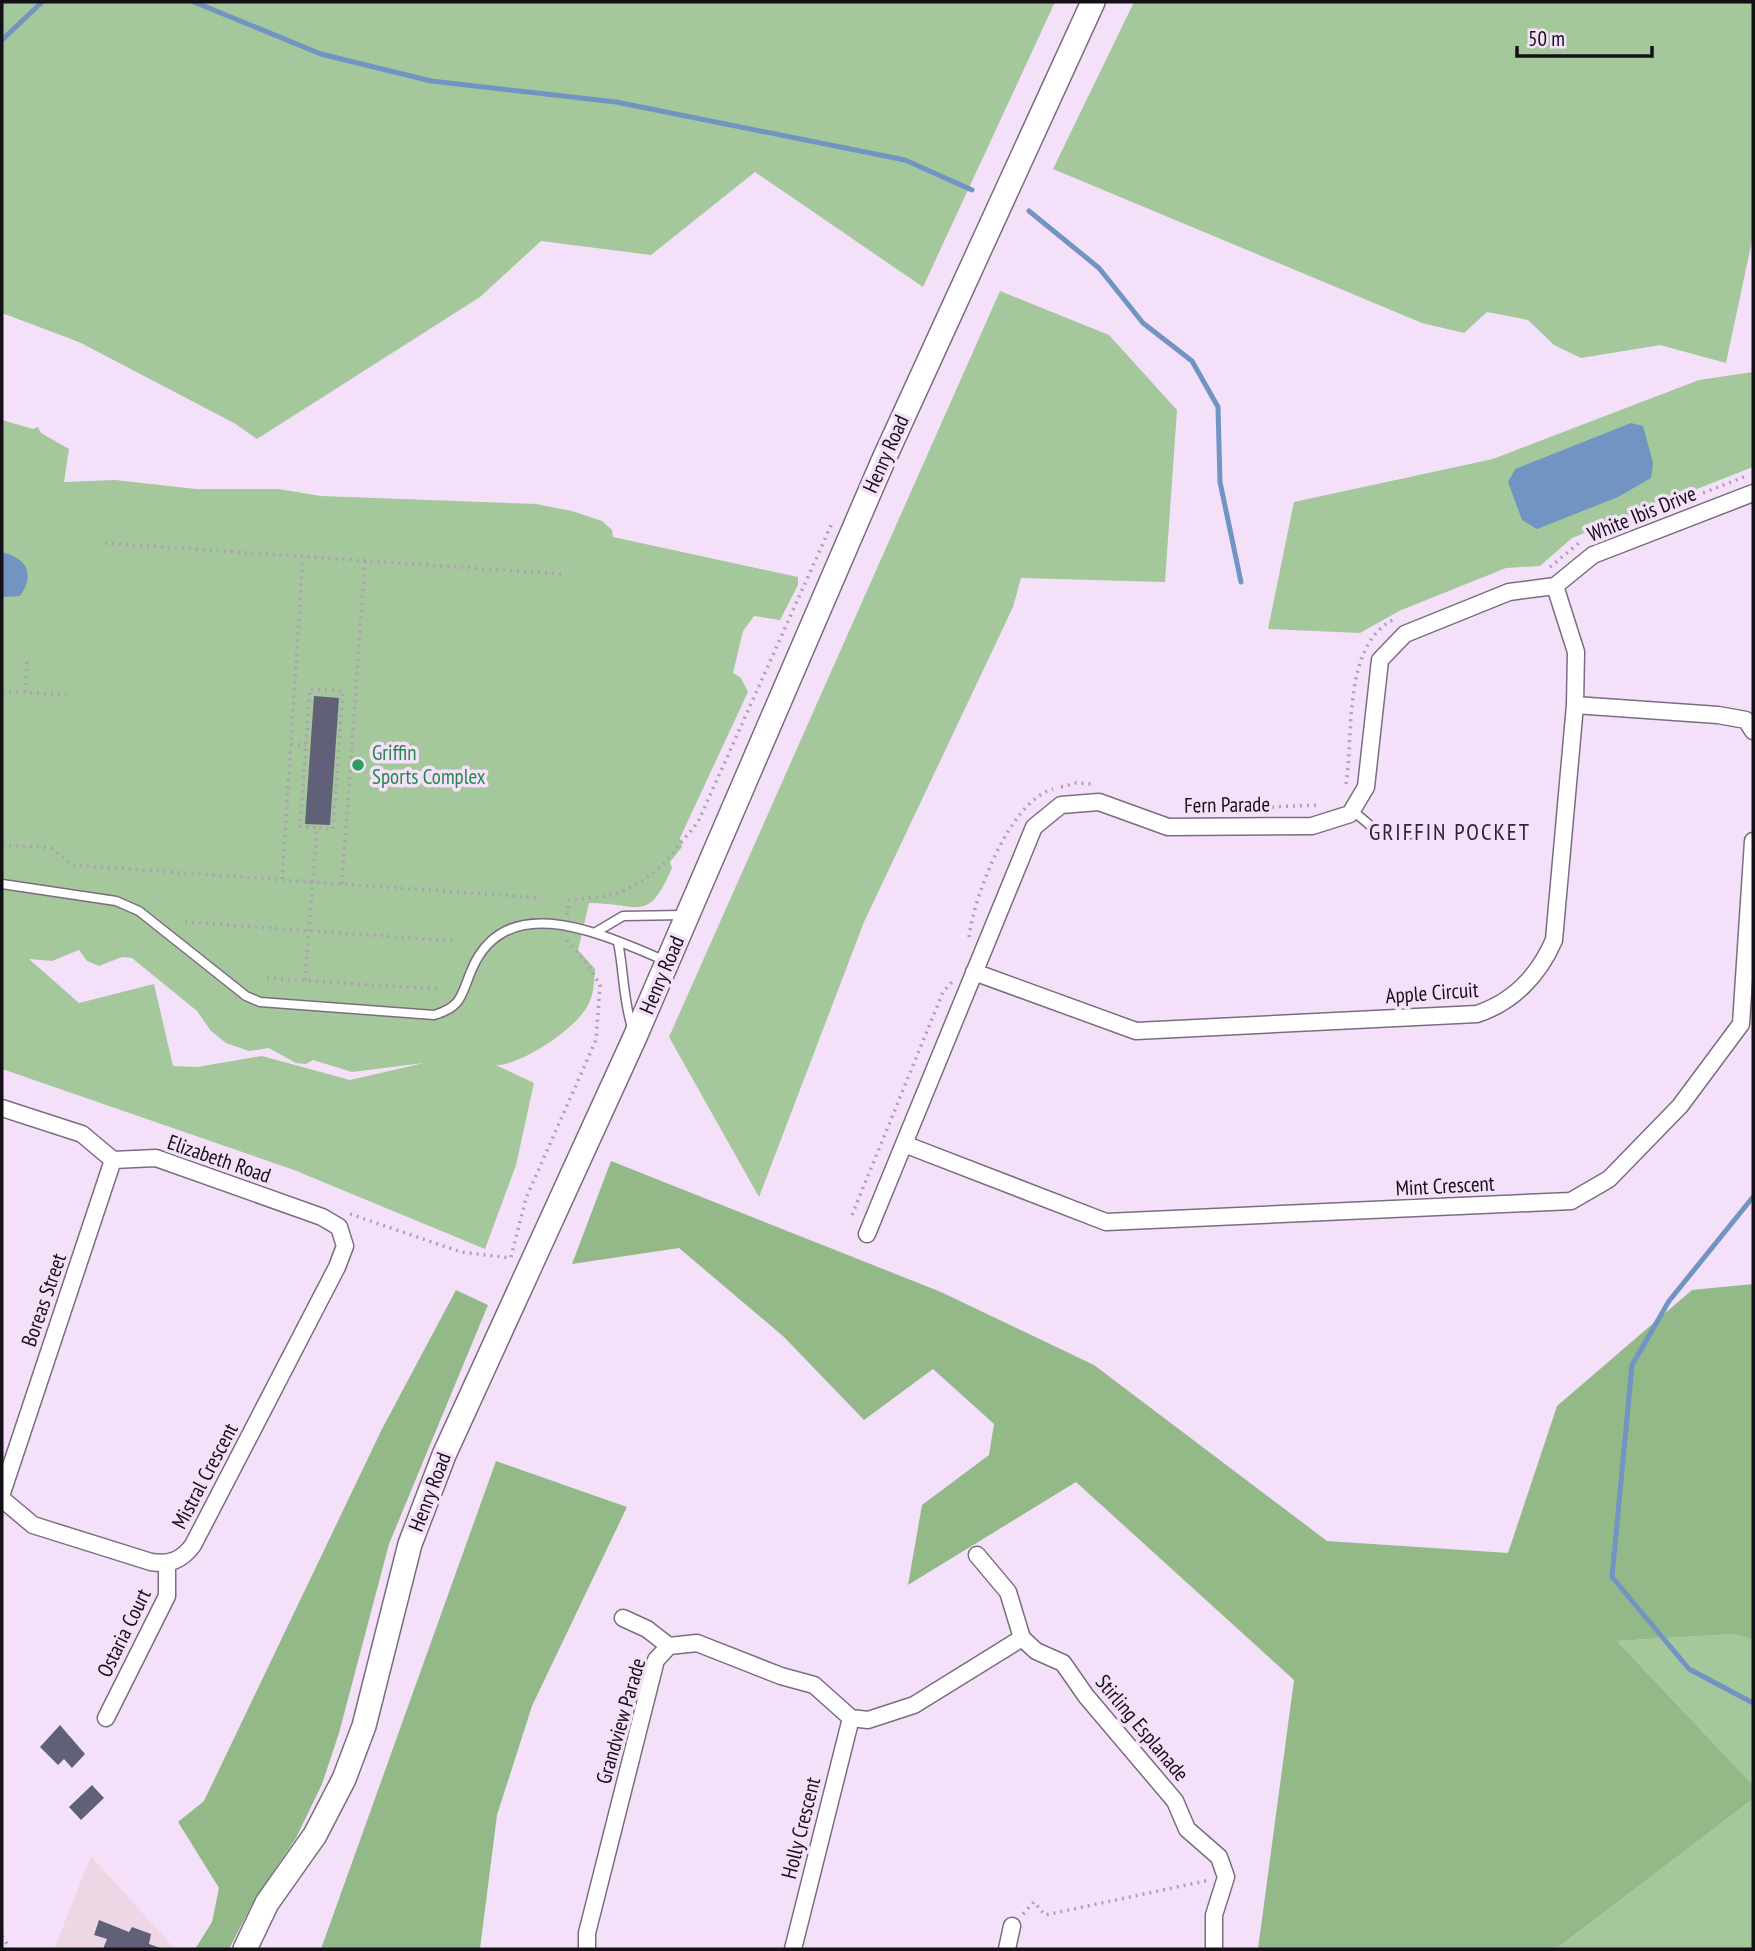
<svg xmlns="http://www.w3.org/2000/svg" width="1755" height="1951" viewBox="0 0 1755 1951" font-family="'PT Sans Narrow',sans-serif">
<rect width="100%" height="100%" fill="#f4e1f9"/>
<!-- commercial -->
<path fill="#eed7e4" d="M91,1856L175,1949H54Z"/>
<!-- green -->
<path fill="#a4c79b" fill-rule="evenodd" d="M2,2H1055L923,287L755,172L651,255L541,241L480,297L257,439L234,423L79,342L2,313Z
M1134,2H1753V236L1726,363L1660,345L1581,358L1554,345L1528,320L1487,312L1464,333L1422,323L1053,169Z
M1000,291L1109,335L1177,410L1165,582L1021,578L1013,607L864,922L759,1197L669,1037Z
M1753,372V467L1572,538L1540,566L1506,568L1399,611L1360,633L1268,629L1294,502L1493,459L1699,380Z
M2,420L33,429L38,427L41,433L69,449L64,482L115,480L196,489H278L321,496L536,504L572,511L602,521L612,530L613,537L798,577V585L780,620L754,616L743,631L733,673L741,678L748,692L680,838L682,847L670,862L672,868C647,925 640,903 589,903L578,950L595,969C594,982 594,995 587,1007C575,1029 520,1066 496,1065L534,1083L516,1165L485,1249L294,1170L2,1069ZM79,950L87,961L99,966L122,957L132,958L197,1011L211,1031L226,1043L249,1051L269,1048L296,1063L306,1064L313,1060L352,1072L424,1063L350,1080L262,1056L197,1067L173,1066L154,984L79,1003L29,959L52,961Z
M1734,1634L1753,1640V1785L1617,1641Z
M1753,1799V1949H1556Z"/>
<!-- forest -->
<path fill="#93b989" d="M611,1161L941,1292L1094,1365L1327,1541L1508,1553L1557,1406L1692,1290L1753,1284V1640L1734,1634L1617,1641L1753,1785V1799L1556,1949H1258L1294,1680L1076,1482L908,1585L922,1505L989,1455L994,1424L933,1369L864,1420L784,1337L679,1248L572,1264Z
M456,1290L488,1305L389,1544L339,1733L322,1784L296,1838L255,1899L229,1949H195L212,1922L219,1888L178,1822L204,1801L382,1429Z
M496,1461L627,1507L532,1706L497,1815L480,1949H321Z"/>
<!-- water -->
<path fill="#7194c2" d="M1631,423L1643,426L1653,463L1651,478L1618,497L1537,529L1522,520L1508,482L1515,469Z
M2,552C26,558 36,573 20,596L2,597Z"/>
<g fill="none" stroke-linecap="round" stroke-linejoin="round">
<!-- stream -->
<path stroke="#7194c2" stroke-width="5" d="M194,2L321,54L431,81L616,102L905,160L972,190
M2,40L42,2
M1029,211L1099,268L1143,323L1192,361L1218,407L1220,482L1241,582
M1753,1197L1669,1301L1632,1365L1612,1577L1689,1669L1753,1703"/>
</g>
<!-- building -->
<path fill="#606179" d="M314,696L339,698L330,825L305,824Z
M60,1725L85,1754L72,1768L64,1759L58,1765L40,1747Z
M92,1785L104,1798L81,1820L69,1807Z
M99,1920L129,1932L132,1927L151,1934L149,1944L163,1949H103L107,1939L94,1935Z"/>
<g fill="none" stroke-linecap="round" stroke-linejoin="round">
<defs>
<path id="service" d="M1352,810L1379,833L1414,834
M2,884L116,901L139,911L246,996L260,1002L434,1015C463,1007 461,994 472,969C507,887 605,936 664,960
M596,932L623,916L683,915
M618,942C624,972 623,1001 633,1031"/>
<path id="minor" d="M1555,586L1593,555L1753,493
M1575,705L1718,715L1746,720L1753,731
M974,972L1136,1031L1477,1014C1513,1002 1539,975 1554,940L1575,705L1576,652L1555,586
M2,1108L82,1134L113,1160L156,1158L322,1217L339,1227L345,1246L337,1267L193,1545C182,1560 170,1565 151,1562L33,1525L2,1499
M904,1144L1106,1222L1571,1201L1609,1179L1680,1106L1741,1024L1753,841
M867,1234L1034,827L1061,805L1099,802L1168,827L1312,826L1350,814L1366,787L1380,660L1405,634L1509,592L1555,586
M2,1493L113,1160
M977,1555L1008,1592L1022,1638L1036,1651L1063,1663L1086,1696L1175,1801L1187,1829L1219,1857L1226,1877L1214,1915V1949
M623,1618L647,1629L669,1646
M106,1718L167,1596V1563
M587,1949V1933L656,1660L669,1646L697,1643L781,1676L814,1685L851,1718L868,1720L914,1705L1022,1638
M793,1949L851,1718
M1007,1949L1012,1926"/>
<path id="secondary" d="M245,1949L267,1903L315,1835L344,1779L364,1726L410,1544L444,1455L635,1037L883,461L1093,2"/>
</defs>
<!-- service casing -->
<use href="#service" stroke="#7c6c81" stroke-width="11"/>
<!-- minor casing -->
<use href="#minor" stroke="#7c6c81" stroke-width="19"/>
<!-- secondary casing -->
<use href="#secondary" stroke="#7c6c81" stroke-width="26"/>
<!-- path -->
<path stroke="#ae9fb2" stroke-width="3.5" stroke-dasharray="2 5" stroke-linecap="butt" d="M1690,498L1744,477
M105,543L561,574
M1550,567L1579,543
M2,691L67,695
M26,692L27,657
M291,744L306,745
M1346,784C1354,735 1342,643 1395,619
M1061,787L1076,783L1094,784
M1244,808L1321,805
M2,845L51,848L72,865L541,898
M282,879L303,557
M342,884L365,561
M567,915L569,900L614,895L640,883L662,866L698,822L833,521
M185,922L456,941
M969,937C974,896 1010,801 1053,789
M267,978L439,989
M305,980L317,828L300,826L310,689L343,691L333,829L317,828
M350,1214L461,1252L511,1258
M852,1215L943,992L952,982
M511,1257L526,1198L596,1040L600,985L588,965L567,940
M1023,1914L1034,1902L1045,1915L1210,1880
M2,1936L10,1949"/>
<!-- service -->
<use href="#service" stroke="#fff" stroke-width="8"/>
<!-- minor -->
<use href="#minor" stroke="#fff" stroke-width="16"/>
<!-- secondary -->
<use href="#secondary" stroke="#fff" stroke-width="23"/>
</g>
<!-- markers -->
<circle fill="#2e9e5b" stroke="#f4e1f9" stroke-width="2.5" cx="358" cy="765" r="7"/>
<g text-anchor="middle" stroke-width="7" stroke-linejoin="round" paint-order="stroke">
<!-- street labels -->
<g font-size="21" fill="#150f17" stroke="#f4e1f9">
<text transform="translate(886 454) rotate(-66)" y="7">Henry Road</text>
<text transform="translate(1642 514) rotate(-22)" y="7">White Ibis Drive</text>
<text transform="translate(1227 805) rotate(-1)" y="7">Fern Parade</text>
<text transform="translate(662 975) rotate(-67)" y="7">Henry Road</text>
<text transform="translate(1432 993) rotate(-4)" y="7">Apple Circuit</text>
<text transform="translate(219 1159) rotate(19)" y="7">Elizabeth Road</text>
<text transform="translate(1445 1186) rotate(-3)" y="7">Mint Crescent</text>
<text transform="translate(44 1300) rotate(-71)" y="7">Boreas Street</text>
<text transform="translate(205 1476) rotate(-62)" y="7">Mistral Crescent</text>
<text transform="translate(430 1492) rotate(-69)" y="7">Henry Road</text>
<text transform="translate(124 1633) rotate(-64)" y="7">Ostaria Court</text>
<text transform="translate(621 1721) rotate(-74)" y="7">Grandview Parade</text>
<text transform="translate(1142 1728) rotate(50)" y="7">Stirling Esplanade</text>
<text transform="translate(801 1828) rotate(-76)" y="7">Holly Crescent</text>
</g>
<!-- leisure labels -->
<g font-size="21" fill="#27864d" stroke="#f4e1f9" text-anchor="start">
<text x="372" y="760">Griffin<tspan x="372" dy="24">Sports Complex</tspan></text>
</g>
<!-- neighbourhood labels -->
<g font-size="23" letter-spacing="2" fill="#312335" stroke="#f4e1f9">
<text x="1450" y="840">GRIFFIN POCKET</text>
</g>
</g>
<!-- border -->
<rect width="1755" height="1951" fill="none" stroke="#150f17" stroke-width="7"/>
<!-- scale -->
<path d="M1517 46v10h135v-10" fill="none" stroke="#150f17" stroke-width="3.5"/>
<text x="1528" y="46" font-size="21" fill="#150f17" stroke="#f4e1f9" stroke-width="5" paint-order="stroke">50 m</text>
</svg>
